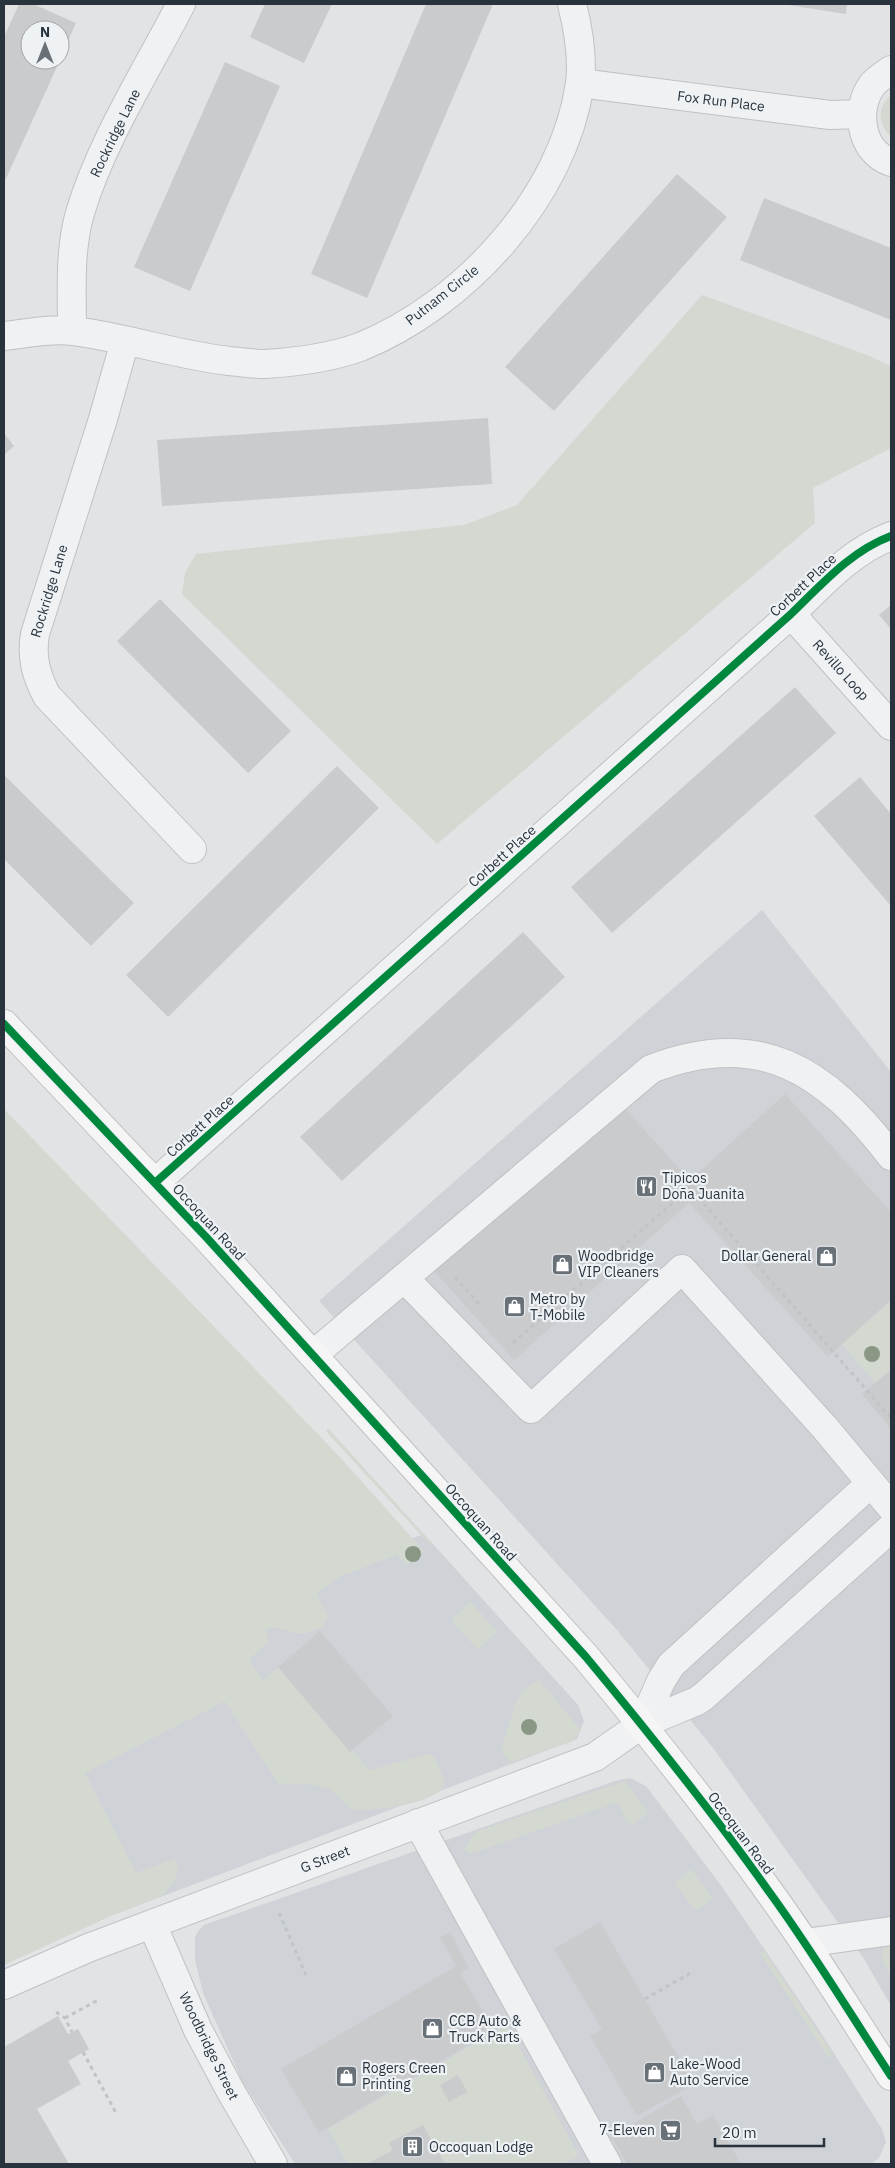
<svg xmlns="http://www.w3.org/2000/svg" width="895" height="2168" viewBox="0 0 895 2168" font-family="'IBM Plex Sans',sans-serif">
<rect width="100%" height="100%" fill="#e1e3e5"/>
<!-- built -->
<path fill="#cfd3d8" d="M762,910L891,1072V2006L864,1959L713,1748L617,1630L319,1301Z
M424,1534L578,1705L584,1721L577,1739L113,1915L4,1681Z
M630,1778L646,1786L723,1888L816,2025L882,2129L886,2142L879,2158L871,2164H295L242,2081L203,1993L195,1960V1937L199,1930L204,1925L615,1781Z"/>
<!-- green -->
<path fill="#d3d9d1" d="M891,95V136C877,124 877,107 891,95Z
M702,295L867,355L891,366V448L813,488L815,523L437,844L182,594L185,573L196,554L464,525L517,505Z
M4,1109L338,1455L424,1551L407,1565L396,1555L339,1577L317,1593L328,1617L324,1626C315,1630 306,1634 296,1633C283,1631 280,1625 265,1629L269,1642L249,1659L263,1680L278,1667L350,1752L352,1750L369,1770L429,1754L434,1757L445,1782C441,1805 373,1810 353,1810C346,1805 341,1797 335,1793C319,1782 298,1784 279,1784L225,1701L85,1773L136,1873L176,1858L178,1871L174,1881L162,1896L113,1915L4,1965Z
M891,1300V1370L875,1383L842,1344Z
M328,1428L431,1542L432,1547L326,1431Z
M471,1602L497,1632L478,1650L451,1620Z
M539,1680L581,1730L571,1742L511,1762L504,1756L502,1747L516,1702L523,1691Z
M625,1781L648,1813L633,1824L626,1822L618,1802L470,1854L464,1850L472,1836L478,1831Z
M691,1869L713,1899L698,1909H694L675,1883Z
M891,1942V1976C884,1965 879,1959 884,1946Z
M762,1952H765L832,2053L829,2059L760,1953Z
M507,2025L579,2156L563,2164H445L423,2125L389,2143L393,2150L367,2164H348L328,2129Z"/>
<!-- building -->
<path fill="#c9cbcd" d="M19,4H33L76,23L60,59V30H30V60H60L4,183V37Z
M265,4H332L304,63L250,37Z
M426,4H493L367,298L311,274Z
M782,4H847L846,14Z
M225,62L280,86L190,291L134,267Z
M677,174L727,217L554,411L505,367Z
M764,198L891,248V320L740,260Z
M488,418L492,484L162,506L157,440Z
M4,433L14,446L4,455Z
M160,599L291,731L248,773L117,641Z
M891,605V629L879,615Z
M795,687L836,733L612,933L571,887Z
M337,766L379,808L168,1017L126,975Z
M4,775L134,903L91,946L4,859Z
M860,777L891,814V906L814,816Z
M523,932L565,977L342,1181L300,1137Z
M785,1094L891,1212V1300L828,1357L689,1203L514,1360L434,1271L621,1104L687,1177L690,1175L692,1178Z
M891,1370V1429L862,1394Z
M320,1631L393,1716L350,1752L278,1667Z
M600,1922L694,2084L637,2116L590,2036L602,2029L554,1949Z
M450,1932L469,1968L460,1973L494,2030L319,2133L281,2069L456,1966L440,1937Z
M58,2016L68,2034L78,2029L89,2049L68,2061L81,2084L37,2109L69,2164H4V2047Z
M458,2075L467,2092L449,2102L440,2085Z
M681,2096L697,2124L713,2115L741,2164H627L611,2136Z
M423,2125L445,2164H367L393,2150L389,2143Z"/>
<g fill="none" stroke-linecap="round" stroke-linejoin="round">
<defs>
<path id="minor" d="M891,70C885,74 878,79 873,84C854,108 860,152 891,162
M580,83L830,115L861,114
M72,331C72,292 69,251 80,213C101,142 147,70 181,4
M4,336C25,334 50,328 72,331C125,337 176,355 229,361C241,362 254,364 265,364C297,362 330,358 360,347C464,305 564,197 580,83C583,58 578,28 572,4
M125,341L103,419L35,634C31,658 36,675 47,696L192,849
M791,614L891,726
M156,1182L791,614C822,584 851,551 891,536
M404,1278L531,1409L682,1269L825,1428L891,1507
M314,1354L651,1069C759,1027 825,1070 891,1156
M642,1724L661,1681L671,1665L871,1483
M418,1823L607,2164
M152,1924L198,2030L230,2090L273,2164
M805,1943L891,1931
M4,1985L88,1948L595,1757L642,1724L697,1701L704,1696L891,1528"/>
<path id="major" d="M4,1024L207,1238L586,1657C649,1733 712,1811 770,1893C813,1952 851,2015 891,2076"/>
</defs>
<!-- minor casing -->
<use href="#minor" stroke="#bfc1c3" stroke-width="30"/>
<!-- major casing -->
<use href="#major" stroke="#bdc0c3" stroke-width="30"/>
<!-- path -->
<path stroke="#c0c4c6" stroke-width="3" stroke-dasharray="4 4" stroke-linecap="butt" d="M455,1277L481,1306
M513,1343L690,1188L891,1418
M279,1913L306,1975
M645,1999L694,1971
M56,2012L65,2018L72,2032
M65,2018L100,1999
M83,2052L117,2115"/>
<!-- minor -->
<use href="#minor" stroke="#f0f1f2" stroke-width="28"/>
<!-- major -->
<use href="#major" stroke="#f5f5f6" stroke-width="28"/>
<defs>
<path id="cycleway" d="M4,1024L207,1238L586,1657C649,1733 712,1811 770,1893C813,1952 851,2015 891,2076
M156,1182L791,614C822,584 851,551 891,536"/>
</defs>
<!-- cycleway casing -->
<use href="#cycleway" stroke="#eef2f5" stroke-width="11"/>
<!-- cycleway -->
<use href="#cycleway" stroke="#00873e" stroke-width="8"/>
</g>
<!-- trees -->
<g fill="#8a9785">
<circle cx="872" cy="1354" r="8"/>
<circle cx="413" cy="1554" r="8"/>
<circle cx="529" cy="1727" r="8"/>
</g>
<!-- icons -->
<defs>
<symbol id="restaurant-square" viewBox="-11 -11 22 22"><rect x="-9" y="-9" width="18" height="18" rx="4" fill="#697178" stroke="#eef2f5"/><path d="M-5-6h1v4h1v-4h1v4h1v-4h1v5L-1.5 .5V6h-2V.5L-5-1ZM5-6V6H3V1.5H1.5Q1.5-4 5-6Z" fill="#fff"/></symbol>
<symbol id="shop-square" viewBox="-11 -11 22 22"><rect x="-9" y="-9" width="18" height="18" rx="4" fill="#697178" stroke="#eef2f5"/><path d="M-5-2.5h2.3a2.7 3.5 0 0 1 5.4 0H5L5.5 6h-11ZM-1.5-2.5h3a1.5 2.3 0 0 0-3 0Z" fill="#fff"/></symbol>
<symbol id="supermarket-square" viewBox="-11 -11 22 22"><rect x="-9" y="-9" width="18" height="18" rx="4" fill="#697178" stroke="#eef2f5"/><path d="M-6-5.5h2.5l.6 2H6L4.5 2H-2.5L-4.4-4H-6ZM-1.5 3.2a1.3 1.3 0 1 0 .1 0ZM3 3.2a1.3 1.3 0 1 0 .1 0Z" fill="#fff"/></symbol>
<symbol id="building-square" viewBox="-11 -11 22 22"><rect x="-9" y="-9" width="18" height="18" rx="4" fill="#697178" stroke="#eef2f5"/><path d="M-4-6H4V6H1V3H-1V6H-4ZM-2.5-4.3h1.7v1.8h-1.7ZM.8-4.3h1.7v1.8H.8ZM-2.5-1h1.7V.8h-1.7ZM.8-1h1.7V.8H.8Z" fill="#fff"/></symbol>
</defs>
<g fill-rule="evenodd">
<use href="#restaurant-square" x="634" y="1174" width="25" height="25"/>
<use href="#shop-square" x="814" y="1244" width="25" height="25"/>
<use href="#shop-square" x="550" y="1252" width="25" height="25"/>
<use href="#shop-square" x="502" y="1294" width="25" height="25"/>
<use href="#shop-square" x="420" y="2016" width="25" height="25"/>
<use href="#shop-square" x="642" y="2060" width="25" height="25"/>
<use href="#shop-square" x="334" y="2064" width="25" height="25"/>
<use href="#supermarket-square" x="658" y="2118" width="25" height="25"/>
<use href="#building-square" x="400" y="2134" width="25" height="25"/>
</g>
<g text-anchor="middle" stroke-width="4.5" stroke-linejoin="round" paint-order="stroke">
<!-- street labels -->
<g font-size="14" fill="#29333d" stroke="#eef2f5">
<text transform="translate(721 101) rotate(7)" y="5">Fox Run Place</text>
<text transform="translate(115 133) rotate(-64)" y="5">Rockridge Lane</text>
<text transform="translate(442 295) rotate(-38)" y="5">Putnam Circle</text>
<text transform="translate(803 585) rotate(-43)" y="5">Corbett Place</text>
<text transform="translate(49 591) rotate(-73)" y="5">Rockridge Lane</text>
<text transform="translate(841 670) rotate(48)" y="5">Revillo Loop</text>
<text transform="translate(502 856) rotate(-42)" y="5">Corbett Place</text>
<text transform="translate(200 1126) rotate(-42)" y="5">Corbett Place</text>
<text transform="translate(209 1222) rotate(47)" y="5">Occoquan Road</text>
<text transform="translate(481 1522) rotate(48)" y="5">Occoquan Road</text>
<text transform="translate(741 1833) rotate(53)" y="5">Occoquan Road</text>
<text transform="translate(325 1859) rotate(-21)" y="5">G Street</text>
<text transform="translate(209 2046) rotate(64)" y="5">Woodbridge Street</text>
</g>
<!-- poi labels -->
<g font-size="14" fill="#29333d" stroke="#eef2f5" text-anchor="start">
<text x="662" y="1183">Tipicos<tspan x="662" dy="16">Doña Juanita</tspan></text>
<text x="578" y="1261">Woodbridge<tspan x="578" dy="16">VIP Cleaners</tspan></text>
<text x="811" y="1261" text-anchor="end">Dollar General</text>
<text x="530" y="1304">Metro by<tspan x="530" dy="16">T-Mobile</tspan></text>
<text x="449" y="2026">CCB Auto &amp;<tspan x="449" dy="16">Truck Parts</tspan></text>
<text x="670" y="2069">Lake-Wood<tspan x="670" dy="16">Auto Service</tspan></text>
<text x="362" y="2073">Rogers Creen<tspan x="362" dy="16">Printing</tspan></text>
<text x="655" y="2135" text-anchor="end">7-Eleven</text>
<text x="429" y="2152">Occoquan Lodge</text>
</g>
</g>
<!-- border -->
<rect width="895" height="2168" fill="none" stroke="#29333d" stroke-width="10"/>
<!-- north arrow -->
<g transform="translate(45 45)"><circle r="24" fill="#eef2f5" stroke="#9fa6ab"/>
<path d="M0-4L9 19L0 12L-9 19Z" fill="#697178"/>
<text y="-8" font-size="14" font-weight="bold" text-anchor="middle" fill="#29333d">N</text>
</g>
<!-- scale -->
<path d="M715 2138v8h109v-8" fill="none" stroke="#29333d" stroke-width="2.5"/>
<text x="722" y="2138" font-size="15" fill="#29333d" stroke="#eef2f5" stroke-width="4" paint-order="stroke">20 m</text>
</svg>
